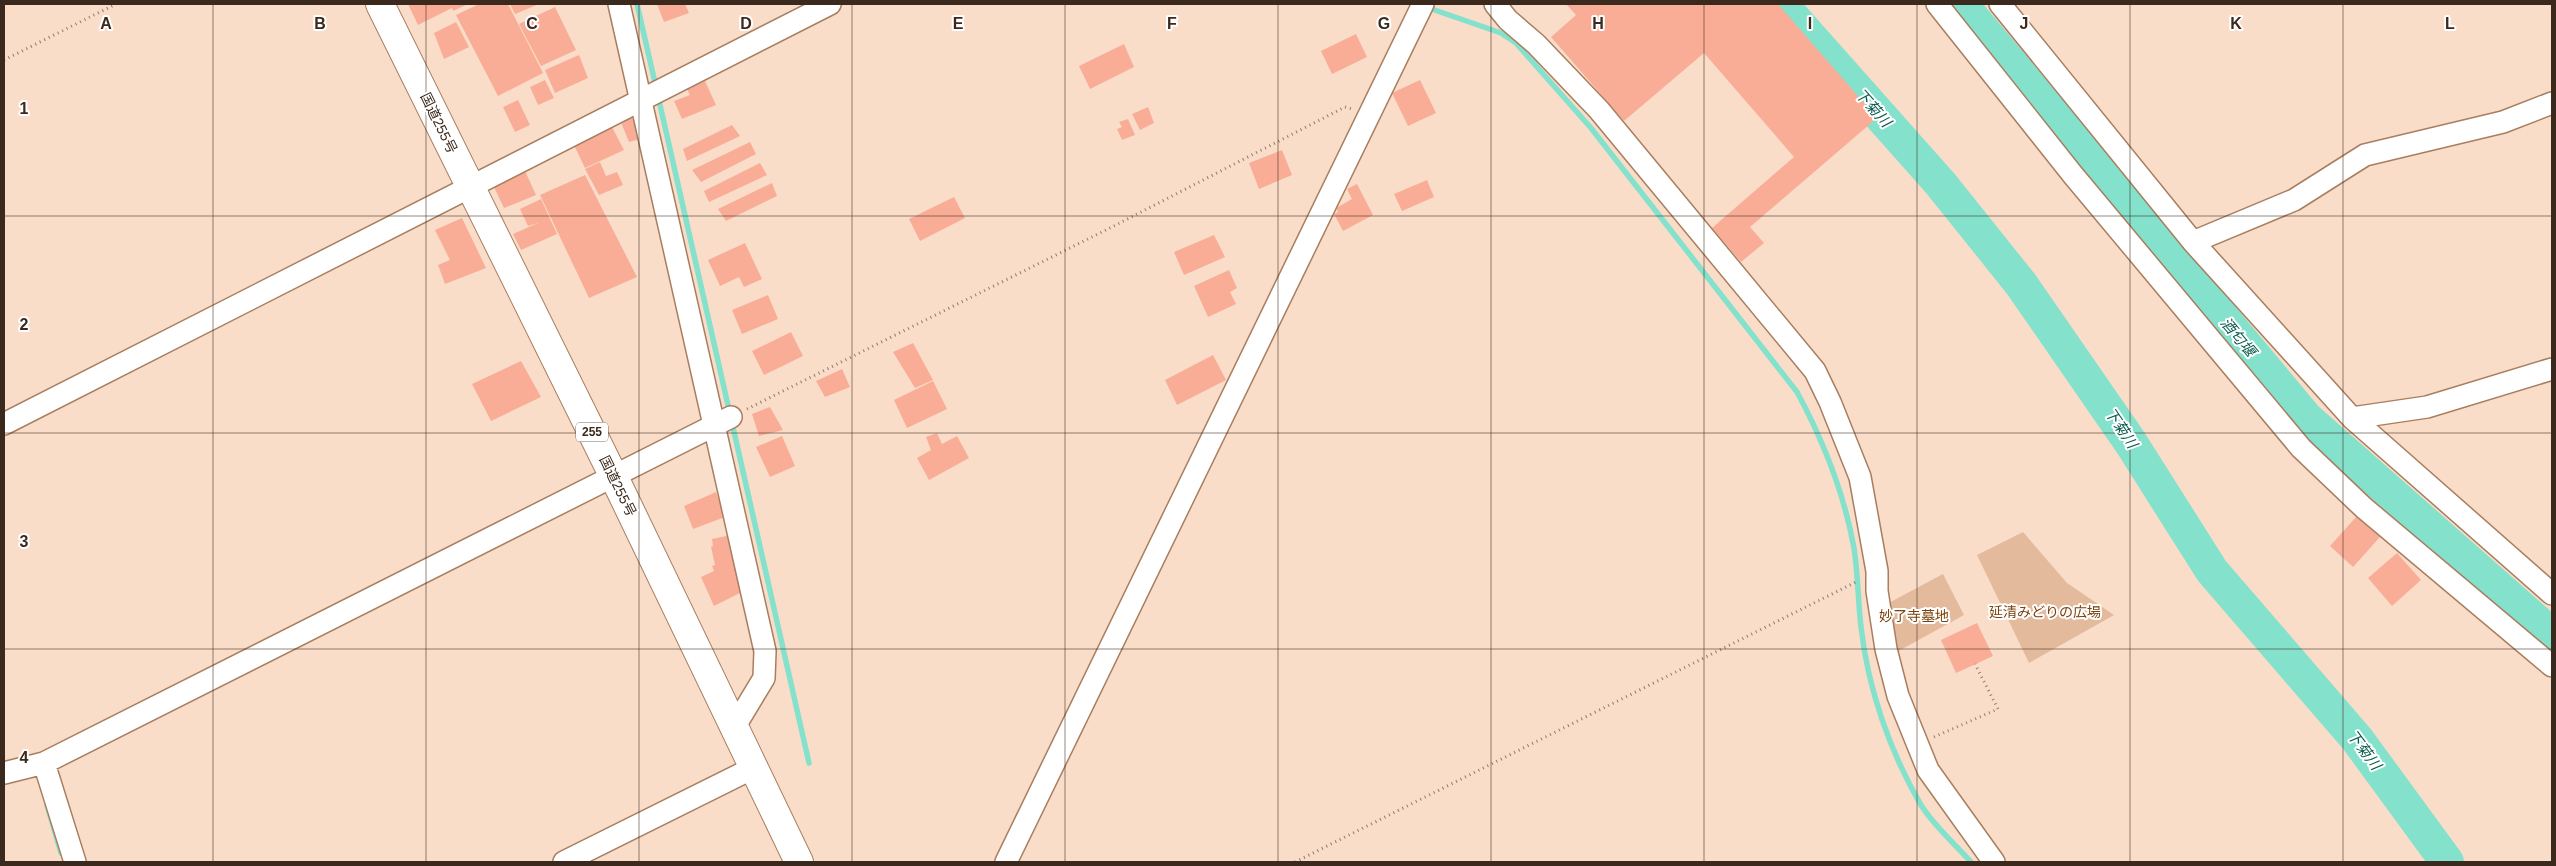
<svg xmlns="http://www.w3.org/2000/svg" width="2556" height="866" viewBox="0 0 2556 866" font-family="Helvetica,'Noto Sans JP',sans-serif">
<rect width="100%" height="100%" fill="#f9ddc9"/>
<!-- green -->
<path fill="#e4ba9d" d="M2023,532L2067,583L2114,615L2029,663L1977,555Z
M1943,574L1964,615L1893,654L1883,606Z"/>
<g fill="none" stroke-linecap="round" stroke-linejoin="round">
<!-- stream -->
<path stroke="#84e1cb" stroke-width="5.5" d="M637,4L656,87
M1426,7L1501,33L1516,43L1591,128L1797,392C1824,442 1844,493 1854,548C1858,574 1858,601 1861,627C1868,689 1890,752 1921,805C1934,826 1955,844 1971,862
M658,96L809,763
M47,805L61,853"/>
<!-- river -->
<path stroke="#84e1cb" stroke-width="34" d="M1781,4L1940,183L2021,284L2131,443L2212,571L2357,739L2447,862
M1961,4L2306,418L2552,635"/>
</g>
<!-- building -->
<path fill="#f9ad97" d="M408,4H468L453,11L452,8L418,25Z
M479,4H508L543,73L498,96L456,15Z
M510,4H539L515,14Z
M657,4H685L689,13L664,22Z
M1566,4H1778L1877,118L1750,227L1764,243L1741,262L1712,228L1794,157L1704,53L1624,121L1551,37L1576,15Z
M555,7L576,50L541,66L519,24Z
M456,22L469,47L444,59L434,33Z
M1356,34L1367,57L1332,74L1321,51Z
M1124,44L1134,67L1090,89L1079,66Z
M579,55L588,78L555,93L545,70Z
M545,80L554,98L538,105L530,87Z
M1420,80L1436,113L1408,126L1392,93Z
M705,81L716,105L682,119L674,101L690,95L687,89Z
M518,100L530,125L515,132L503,107Z
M1148,107L1154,123L1140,130L1132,114Z
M631,115L640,139L629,142L620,120Z
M1128,119L1135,135L1122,140L1117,129L1122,127L1119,122Z
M611,125L624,150L585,168L573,143Z
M732,125L740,136L687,161L683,149Z
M750,142L756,154L701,182L692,170Z
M1282,150L1292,175L1259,189L1249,163Z
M600,162L606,176L617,172L623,185L599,195L585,169Z
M760,163L767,175L709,202L704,191Z
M525,171L536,195L504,208L493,185Z
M585,175L637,277L589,298L540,195Z
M1427,180L1434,197L1402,211L1394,194Z
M772,183L777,196L726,221L718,209Z
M1357,184L1373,215L1343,231L1334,214L1338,212L1336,208L1352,199L1347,189Z
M954,197L965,218L920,241L909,219Z
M541,199L557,234L521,250L513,234L538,223L528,226L520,209Z
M462,218L486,268L445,284L438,265L450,260L435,230Z
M1214,235L1225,257L1184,275L1174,252Z
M745,243L762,279L744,287L739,277L720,286L708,260Z
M1229,270L1237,288L1230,292L1236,304L1208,317L1194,286Z
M768,295L778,319L742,334L732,310Z
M791,332L803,356L764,375L752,351Z
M913,343L933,380L915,388L893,352Z
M1213,355L1226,380L1177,405L1165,380Z
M521,361L541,397L491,421L472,384Z
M842,369L850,387L825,397L816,381Z
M933,381L947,409L907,428L894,400Z
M770,407L783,430L759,436L752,414Z
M937,433L942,444L957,436L969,458L929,480L917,458L931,450L926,437Z
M782,436L795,466L770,477L756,447Z
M716,492L725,517L693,529L684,506Z
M2356,517L2380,537L2353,567L2330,546Z
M731,535L744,591L714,606L701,577L714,571L712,566L715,565L711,547L713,546L712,539Z
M2397,553L2421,580L2392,606L2368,578Z
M1977,623L1993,656L1956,673L1941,640Z"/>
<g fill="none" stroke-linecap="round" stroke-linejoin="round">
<defs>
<path id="minor" d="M619,4L765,651L764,678L735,726
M1495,4L1508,20L1536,44L1599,110L1815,371L1830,402L1860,477L1877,571V591L1886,649L1898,696L1928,770L1994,862
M1937,4L2073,175L2301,448L2364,508L2552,666
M2000,4L2193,242L2352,418L2552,594
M2193,242L2294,200L2365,155L2503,122L2552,103
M2352,418L2427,407L2552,369
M4,424L830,4
M44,763L75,862
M4,773L44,763L731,417
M564,862L755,767
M1006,862L1423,4"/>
<path id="highway" d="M380,4L614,477L799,862"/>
</defs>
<!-- minor casing -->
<use href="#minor" stroke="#a87e5f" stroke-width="24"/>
<!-- highway casing -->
<use href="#highway" stroke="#a87e5f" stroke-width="30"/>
<!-- path -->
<path stroke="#917b6b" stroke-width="3" stroke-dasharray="1 4" stroke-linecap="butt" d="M4,60L116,4
M747,409L1108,229L1345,107L1352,109
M1934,737L1998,709L1975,664
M1295,862L1858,581"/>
<!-- minor -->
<use href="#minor" stroke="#fff" stroke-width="21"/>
<!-- highway -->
<use href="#highway" stroke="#fff" stroke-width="28"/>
</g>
<!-- grid -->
<path fill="none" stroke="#3a291c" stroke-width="1" stroke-opacity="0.55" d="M213,4V862M426,4V862M639,4V862M852,4V862M1065,4V862M1278,4V862M1491,4V862M1704,4V862M1917,4V862M2130,4V862M2343,4V862M4,216H2552M4,433H2552M4,649H2552"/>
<g text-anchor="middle" stroke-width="4" stroke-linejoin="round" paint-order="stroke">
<!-- shield labels -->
<rect fill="#fff" stroke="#756960" stroke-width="1" x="576" y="422.5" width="32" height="19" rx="4"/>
<g font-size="12" font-weight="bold" fill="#3a291c">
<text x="592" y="436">255</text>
</g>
<!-- street labels -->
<g font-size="14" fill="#3a291c" stroke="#fff">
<text transform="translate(439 123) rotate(64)" y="5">国道255号</text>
<text transform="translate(618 486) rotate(64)" y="5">国道255号</text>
</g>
<!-- park labels -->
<g font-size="14" fill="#7b420c" stroke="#fff">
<text x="2045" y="617">延清みどりの広場</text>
<text x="1914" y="621">妙了寺墓地</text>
</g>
<!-- water labels -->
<g font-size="15" font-style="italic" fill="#095b4d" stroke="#fff">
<text transform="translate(1873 108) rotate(48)" y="5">下菊川</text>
<text transform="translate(2238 337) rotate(50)" y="5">酒匂堰</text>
<text transform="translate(2121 428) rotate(56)" y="5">下菊川</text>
<text transform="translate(2364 750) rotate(53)" y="5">下菊川</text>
</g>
</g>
<g font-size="16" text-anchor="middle" font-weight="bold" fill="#3a291c" stroke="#fff" stroke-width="4" stroke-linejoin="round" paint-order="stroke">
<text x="106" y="29">A</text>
<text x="320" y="29">B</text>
<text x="532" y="29">C</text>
<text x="746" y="29">D</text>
<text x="958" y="29">E</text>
<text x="1172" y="29">F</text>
<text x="1384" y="29">G</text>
<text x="1598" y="29">H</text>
<text x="1810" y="29">I</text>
<text x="2024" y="29">J</text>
<text x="2236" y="29">K</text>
<text x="2450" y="29">L</text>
<text x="24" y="114">1</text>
<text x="24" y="330">2</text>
<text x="24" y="547">3</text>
<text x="24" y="763">4</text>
</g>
<!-- border -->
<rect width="2556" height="866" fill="none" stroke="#3a291c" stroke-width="10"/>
</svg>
